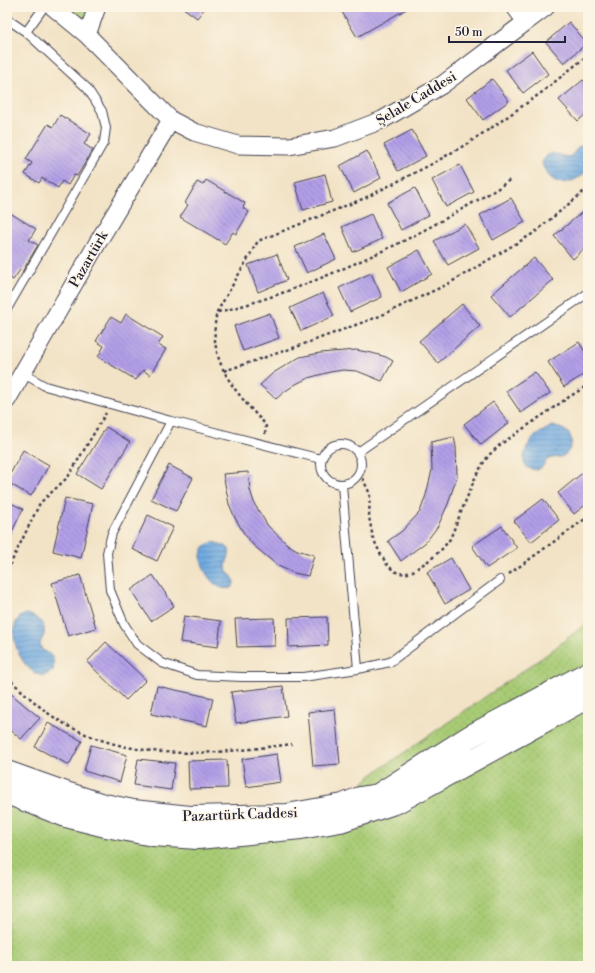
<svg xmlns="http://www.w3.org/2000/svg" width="595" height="973" viewBox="0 0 595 973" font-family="'Libre Bodoni',serif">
<defs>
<pattern id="grass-dots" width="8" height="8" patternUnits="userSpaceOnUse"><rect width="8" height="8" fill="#a8cb74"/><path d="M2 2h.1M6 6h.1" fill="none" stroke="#90ae65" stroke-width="1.8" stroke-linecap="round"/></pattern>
<pattern id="water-rules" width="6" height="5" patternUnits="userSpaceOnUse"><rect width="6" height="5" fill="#71aae0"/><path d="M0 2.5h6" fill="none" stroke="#5c8ab7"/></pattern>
<pattern id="building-back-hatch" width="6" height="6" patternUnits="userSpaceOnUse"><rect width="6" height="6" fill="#b29fe8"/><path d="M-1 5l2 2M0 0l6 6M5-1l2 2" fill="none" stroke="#9081bd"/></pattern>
</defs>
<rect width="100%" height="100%" fill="#fcf5e5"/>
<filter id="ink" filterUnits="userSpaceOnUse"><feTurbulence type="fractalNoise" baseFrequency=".025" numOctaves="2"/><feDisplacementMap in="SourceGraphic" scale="8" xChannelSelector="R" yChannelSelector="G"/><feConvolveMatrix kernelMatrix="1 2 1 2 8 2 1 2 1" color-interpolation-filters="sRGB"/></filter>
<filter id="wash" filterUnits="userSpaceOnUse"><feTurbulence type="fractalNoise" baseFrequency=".012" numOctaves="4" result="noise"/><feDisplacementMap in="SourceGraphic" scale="16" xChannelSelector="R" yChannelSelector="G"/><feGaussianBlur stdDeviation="0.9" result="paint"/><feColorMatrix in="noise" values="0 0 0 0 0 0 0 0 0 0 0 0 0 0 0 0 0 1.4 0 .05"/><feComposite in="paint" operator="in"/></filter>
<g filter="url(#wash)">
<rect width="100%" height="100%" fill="#f2e3c6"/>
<!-- grass -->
<path fill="url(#grass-dots)" stroke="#657658" d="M53,7H97L87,35Z
M588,622V966H7V786L214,828L343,805L370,776L546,655Z"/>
<!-- water -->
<path fill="url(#water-rules)" stroke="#4a668e" d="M579,146L588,147L587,171C570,187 550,188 542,163C549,148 556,155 568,157L572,155Z
M552,426C558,428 565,428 569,434C574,441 571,451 563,456C559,458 553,457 548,459L542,467L536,470C532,469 527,469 525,465C521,457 528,444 533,438C539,433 545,430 552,426Z
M213,542C218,544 224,544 228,548C232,553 226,561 226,567C227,576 237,575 233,587C217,595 201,571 201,556C201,553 202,550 204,547Z
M27,614C36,616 47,624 44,635C43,638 41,640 40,644L42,650C53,654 55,660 53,671L44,676C19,674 0,619 27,614Z"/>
<g id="blocks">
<!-- building -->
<path fill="url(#building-back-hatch)" d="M182,7H206L197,18Z
M339,7H410L357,37Z
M587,7H588V16L583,10Z
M569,22L587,43L564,63L546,42Z
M532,51L548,74L523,93L506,70Z
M492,79L509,101L483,120L467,98Z
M583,80L588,86V112L578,121L559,100Z
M60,115L91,134L84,144L93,150L77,176L74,175L68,185L62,181L58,188L42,178L39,183L25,174L32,163L26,159L48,124L53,127Z
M412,130L426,156L398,171L384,145Z
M367,151L381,178L354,193L340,166Z
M460,165L474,192L446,207L432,180Z
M325,174L332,202L303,210L295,182Z
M206,180L245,203L243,208L249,212L236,234L233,232L225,244L180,217L188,205L185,203L197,182L203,185Z
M415,188L429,215L401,230L387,203Z
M511,198L525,222L493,240L480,215Z
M588,207V245L573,259L554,236Z
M7,211L36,229L29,240L38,245L22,272L20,270L13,280L7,276Z
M371,214L382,239L353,252L342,227Z
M465,224L479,248L448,265L434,241Z
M324,234L336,259L307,273L295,247Z
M419,250L432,274L401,292L388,267Z
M277,254L287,280L258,292L248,265Z
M534,258L553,280L510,317L491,295Z
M371,273L382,297L350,312L339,288Z
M323,293L334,316L301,331L290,308Z
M462,304L480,326L438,363L419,341Z
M270,313L279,338L243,351L234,326Z
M126,314L163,337L158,345L166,349L150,375L143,370L136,380L98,357L104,346L96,341L111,317L121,323Z
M579,342L588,357V372L564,387L548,362Z
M356,350L372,353L386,357L393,361L382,381L357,371L343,370L330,372L308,378L296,384L284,392L276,399L260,385L273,373L300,357L320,353Z
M535,372L550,393L521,413L506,391Z
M493,402L509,423L481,445L464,424Z
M106,427L130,442L101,489L77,474Z
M454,437L456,447L457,476L448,504L438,526L426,542L401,561L388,541L402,531L420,512L426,495L432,470L431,442Z
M23,450L49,465L31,496L7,482V480Z
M169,465L193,478L176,511L151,499Z
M586,470L588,473V503L574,514L558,493Z
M248,472L250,490L255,505L268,526L287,544L297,550L314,555L308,576L294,573L278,566L253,545L245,535L235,518L229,504L223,474Z
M65,498L93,504L81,558L53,551Z
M543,499L559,520L531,542L514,521Z
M7,501L23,509L7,542Z
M148,515L173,527L157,561L132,549Z
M502,526L517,548L487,568L472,546Z
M451,558L469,590L445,604L427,572Z
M80,575L96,628L68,636L52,583Z
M153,575L174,606L151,621L131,590Z
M184,616L221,621L218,647L180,642Z
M327,617L328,645L289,647L288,618Z
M274,618L275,646L237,647L235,619Z
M106,642L146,680L126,700L87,662Z
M157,686L213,698L207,726L151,714Z
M283,686L287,716L236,723L231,692Z
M10,693L40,718L21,739L7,727V697Z
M335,709L340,764L313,766L308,712Z
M48,723L82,741L69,765L35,747Z
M91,745L127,755L120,782L84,771Z
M277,754L281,782L246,787L242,759Z
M138,759L175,763L171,790L134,785Z
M227,760L228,788L189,789L188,761Z"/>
</g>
</g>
<g filter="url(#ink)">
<use href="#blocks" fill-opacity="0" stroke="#413f50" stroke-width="1"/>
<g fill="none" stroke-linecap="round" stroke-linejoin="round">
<defs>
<path id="lane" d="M7,19L26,32L87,88L102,111L106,128L104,142L7,309
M26,32L44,7
M22,373L45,386L171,421L321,459
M171,421L112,533L107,553L110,590L124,624L137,644L162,663L197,675L242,677H303L358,669L342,485
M321 464a20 20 0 1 1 40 0a20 20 0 1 1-40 0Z
M358,452L588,293
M358,669L390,662L500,580"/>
<path id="street" d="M53,7L87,35L171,120L194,132L238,145L289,146L335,138L382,120L442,85L546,7
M515,7L526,22
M87,35L97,7
M7,400L98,242L171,120"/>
<path id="secondary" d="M7,772L69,794L100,804L133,811L190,817L287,815L343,805L360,798L378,795L469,737L588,673
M7,793L66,816L106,826L153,835L198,838L301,828L340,821L397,802L588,697"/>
</defs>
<!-- lane casing -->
<use href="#lane" stroke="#413f50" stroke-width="10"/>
<!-- street casing -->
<use href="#street" stroke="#413f50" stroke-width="19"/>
<!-- secondary casing -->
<use href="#secondary" stroke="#413f50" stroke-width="24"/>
<!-- path -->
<path stroke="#413f50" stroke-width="2.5" stroke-dasharray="3 3" stroke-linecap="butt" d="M218,312C278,298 335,273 391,247C427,230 462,209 497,189L511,179
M224,371L296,347L380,316L446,285L534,233L588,188
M265,434L266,425C235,392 206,361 217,312L258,241L365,198L430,165L465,145L494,126L541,93L588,55
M360,473L370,494L369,517L373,538L380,553L388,566L396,572L405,574L413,571L431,559L443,548L450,539L475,478L482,465L489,455L501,444L569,397L588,385
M7,571L40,503L68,477L106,413
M509,574L588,517
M7,677C23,692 45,713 63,723C136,764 213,754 292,744"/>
<!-- lane -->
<use href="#lane" stroke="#fff" stroke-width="8"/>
<!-- street -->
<use href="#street" stroke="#fff" stroke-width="17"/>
<!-- secondary -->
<use href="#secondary" stroke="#fff" stroke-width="22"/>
</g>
</g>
<g text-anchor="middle" stroke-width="3" stroke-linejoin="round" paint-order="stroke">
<!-- street labels -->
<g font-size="14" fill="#22223b" stroke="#fcf5e5">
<text transform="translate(416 98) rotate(-31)" y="5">Şelale Caddesi</text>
<text transform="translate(88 259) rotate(-60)" y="5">Pazartürk</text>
<text transform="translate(240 814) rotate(-2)" y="5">Pazartürk Caddesi</text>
</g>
</g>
<!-- margin -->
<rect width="595" height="973" fill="none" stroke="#fcf5e5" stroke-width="24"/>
<!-- scale -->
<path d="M449 36v6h116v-6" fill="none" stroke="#22223b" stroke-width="2"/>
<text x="455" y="36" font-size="12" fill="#22223b" stroke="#fcf5e5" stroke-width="3" paint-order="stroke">50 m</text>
</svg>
